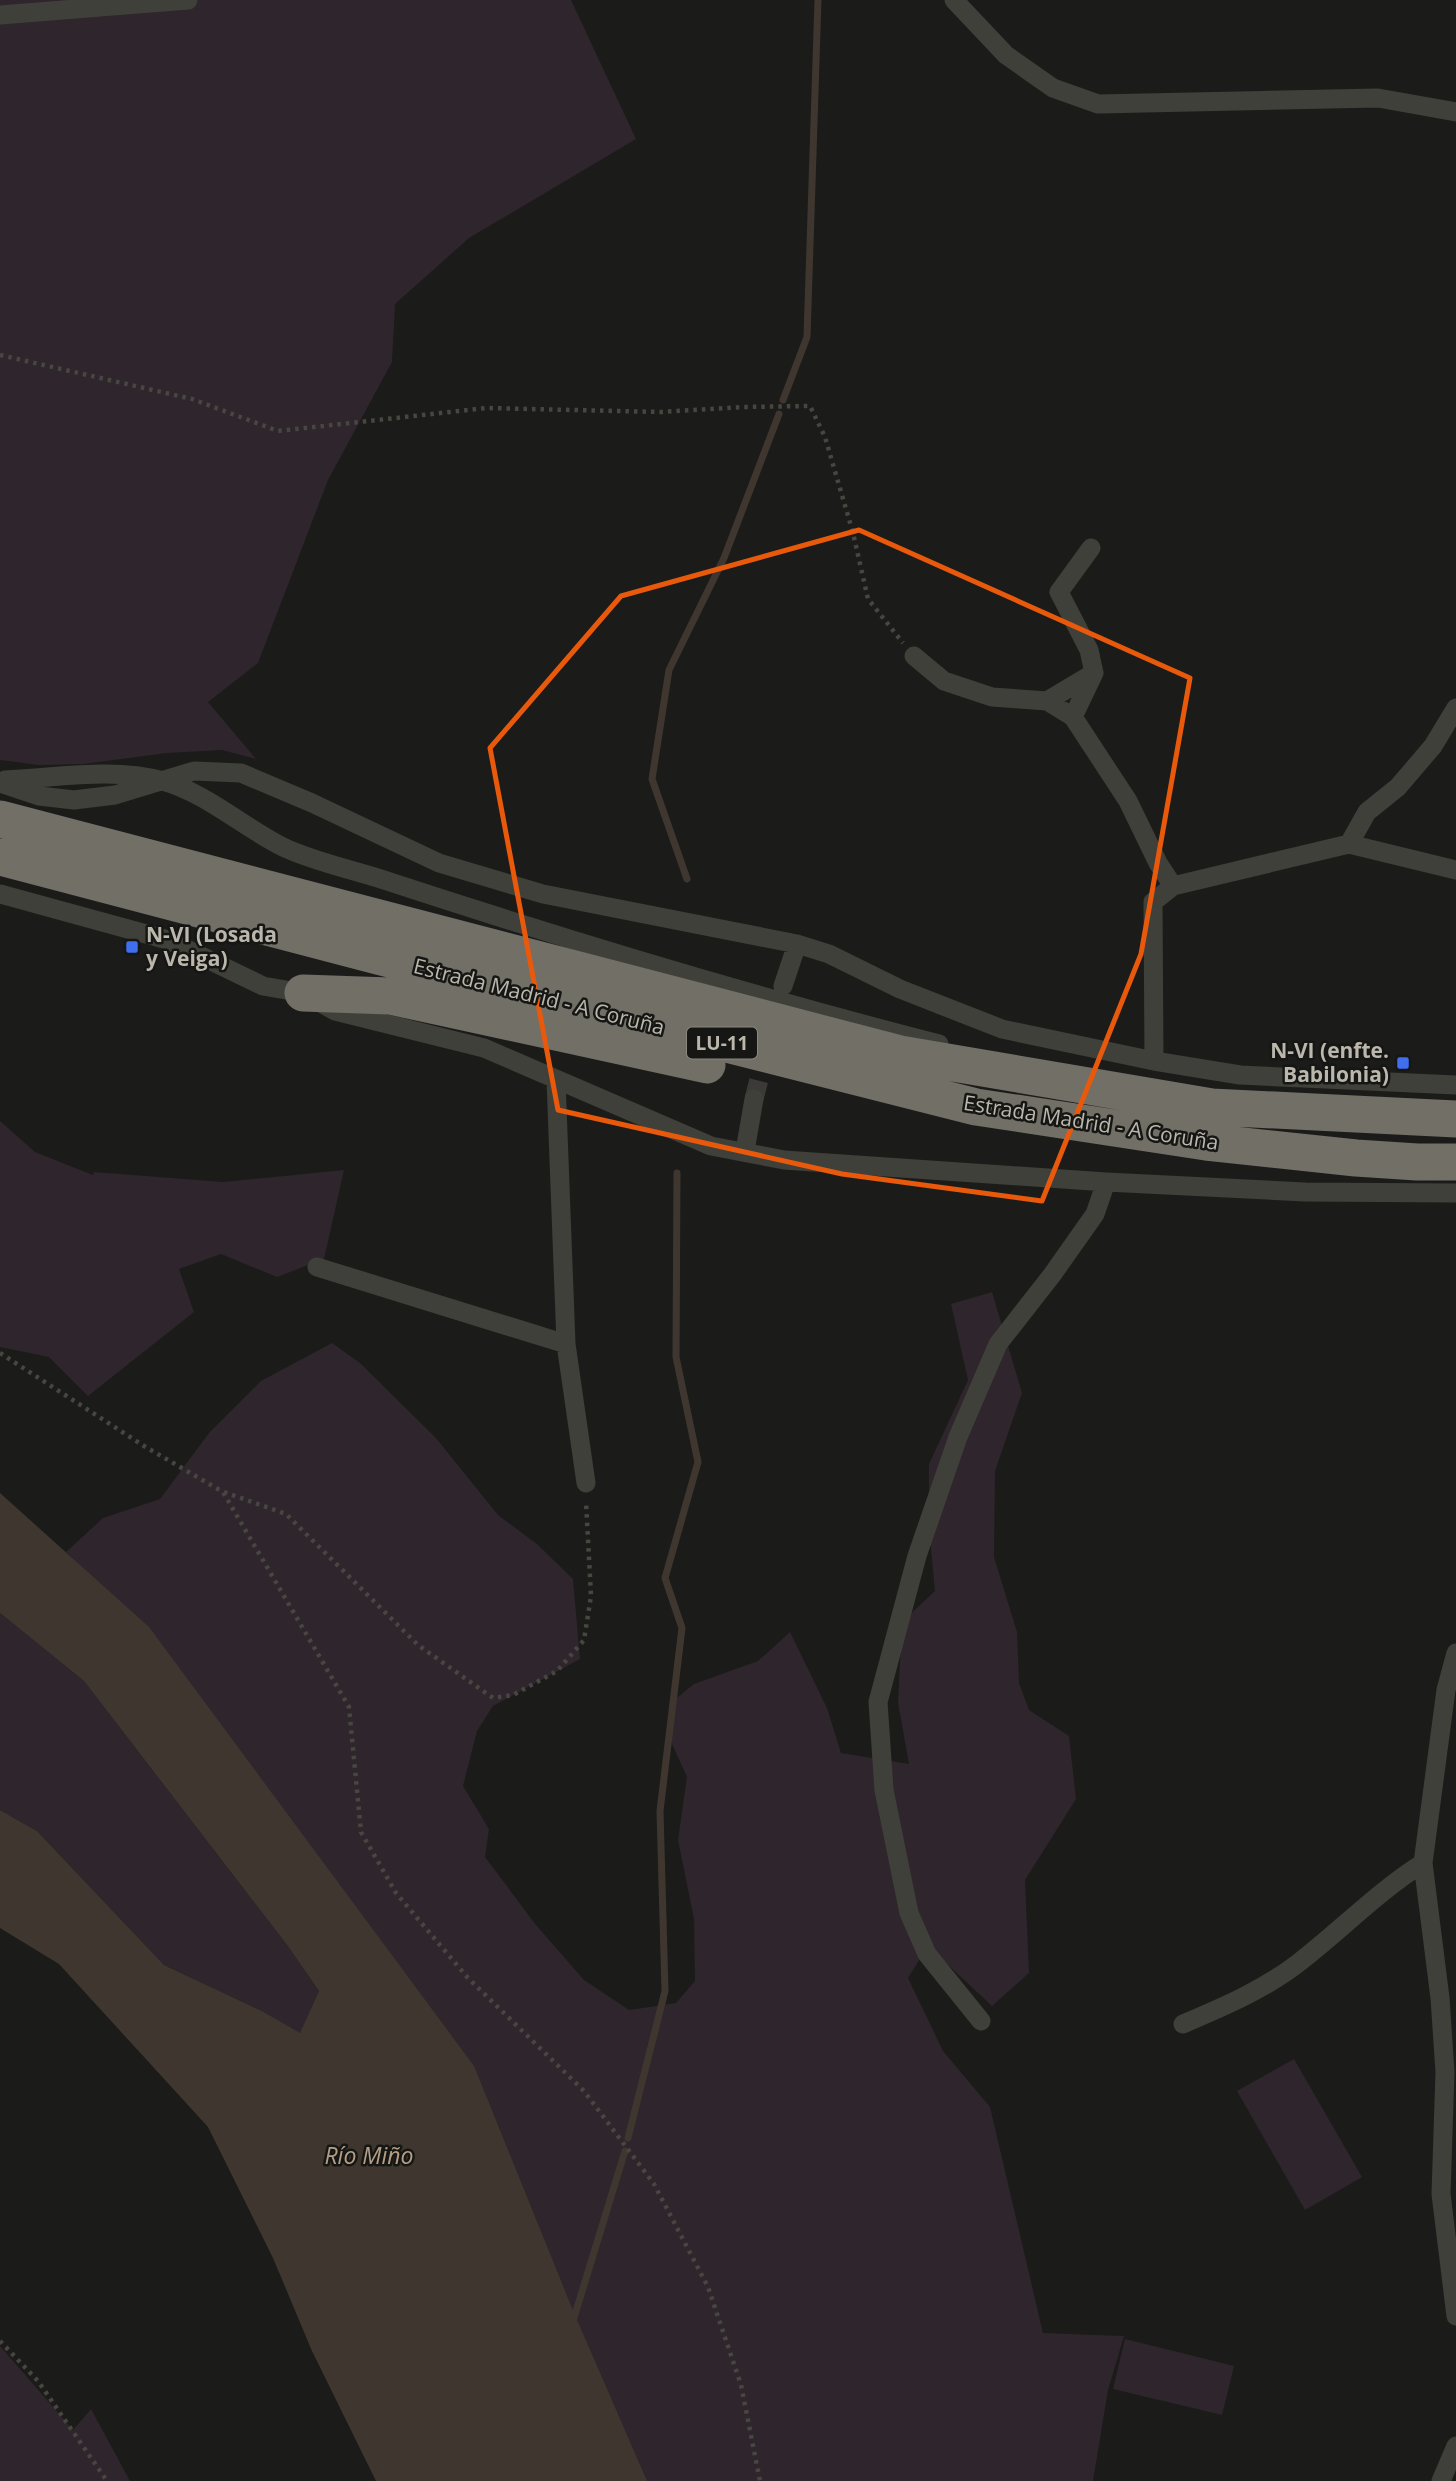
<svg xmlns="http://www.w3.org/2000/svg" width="1456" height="2481" viewBox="0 0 1456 2481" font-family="'Open Sans',sans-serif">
<rect width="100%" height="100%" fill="#1b1b19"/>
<!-- green -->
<path fill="#2f252c" d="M0,0H571L636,139L469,238L395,304L392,362L328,480L258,663L208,702L256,759L222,750L167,753L83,764L39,765L0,760Z
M0,1121L35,1152L93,1175L94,1172L223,1182L344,1170L324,1259L277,1277L221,1254L179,1269L194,1312L88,1396L49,1357L0,1347Z
M992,1292L1022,1393L995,1471L994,1557L1017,1632L1019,1683L1029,1710L1069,1736L1076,1799L1025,1880L1029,1973L992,2006L928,1946L908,1978L943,2051L990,2107L1043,2333L1124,2336L1108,2390L1093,2481H616L90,1575L66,1552L103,1518L160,1499L209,1433L261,1381L332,1343L360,1363L436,1438L498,1515L537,1544L573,1579L580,1659L493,1706L477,1731L463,1786L489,1829L485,1857L536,1925L584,1980L629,2010L676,2003L695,1981L694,1919L678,1840L687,1777L672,1744L669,1704L694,1684L758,1661L790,1632L827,1708L841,1753L909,1764L898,1703L902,1622L935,1591L929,1527V1464L968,1380L951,1304Z
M0,1613L84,1681L287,1945L319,1991L300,2034L262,2011L164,1965L37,1831L0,1810Z
M1294,2059L1362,2177L1305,2210L1237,2091Z
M1125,2339L1234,2366L1222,2415L1113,2389Z
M0,2346L73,2430L91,2409L130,2481H0Z"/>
<!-- water -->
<path fill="#3f372f" d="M0,1493L149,1627L474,2066L574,2313L647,2481H376L312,2351L273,2258L208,2127L59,1964L0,1928V1810L37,1831L164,1965L262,2011L300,2033L319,1991L287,1945L84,1681L0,1613Z"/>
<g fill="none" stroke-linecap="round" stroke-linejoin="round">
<!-- stream -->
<path stroke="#3f372f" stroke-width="7" d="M783,400L807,337L818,0
M687,879L652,779L669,670L724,558L779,414
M628,2138L665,1991L660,1811L682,1628L665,1578L698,1462L676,1357L677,1173
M573,2321L625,2151"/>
<!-- street-tunnel -->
<path stroke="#3b3a36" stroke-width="19" stroke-dasharray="19 10" stroke-linecap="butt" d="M754,1099L767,1048"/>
<!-- path -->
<path stroke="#474640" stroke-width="4.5" stroke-dasharray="3.5 5" stroke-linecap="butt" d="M0,355L192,399L278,431L486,408L661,412L743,407L810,406L825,437L853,533L868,599L903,643
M0,1353L144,1446L223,1492L349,1707L361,1832L396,1893L468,1978L584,2091L654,2184L708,2287L741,2385L760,2481
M224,1492L286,1514L418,1645L493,1698L513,1695L557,1671L584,1640L591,1596L586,1502
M0,2341L38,2381L107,2481"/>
<!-- street -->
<path stroke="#40403a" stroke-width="19" d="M954,0L1006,55L1053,88L1098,104L1378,98L1456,112
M0,15L188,0
M914,656L944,681L992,697L1047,701L1073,717L1128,801L1158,863L1173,886L1153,902L1154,1061
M1047,701L1094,673
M1073,717L1094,673L1089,650L1059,592L1091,548
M5,780C55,778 114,767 163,781C206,793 243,827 283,847C312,861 353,870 384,880C567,940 752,996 939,1044
M0,783L39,796L74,800L115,795L194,771L241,773L312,803L439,863L543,894L797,944L829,954L900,989L1002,1029L1154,1061L1240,1075L1456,1085
M1349,844L1367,812L1398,787L1433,746L1456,708
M1173,886L1349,844L1456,870
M0,894L168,940L263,986L303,993L335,1011L484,1048L711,1146L784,1160L1106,1182L1305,1192L1456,1193
M783,986L797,944
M556,1080L566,1344L586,1483
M745,1151L754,1099
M317,1267L566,1344
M1456,1653L1446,1690L1423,1863L1440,1998L1445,2072L1441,2194L1456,2316
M981,2021L927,1954L909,1913L884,1790L878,1702L917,1556L958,1437L998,1344L1052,1275L1095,1214L1106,1182
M1183,2024C1223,2007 1263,1990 1297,1964C1340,1931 1377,1892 1423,1863
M1441,2481L1456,2446"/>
<!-- highway -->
<path stroke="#716f66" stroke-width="37" d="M0,819L900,1054L1212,1107L1456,1119
M0,857L378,956L976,1107L1206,1142L1356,1158L1417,1162H1456
M303,993L390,996L707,1065"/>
</g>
<!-- marked area -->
<path fill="none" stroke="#e8590c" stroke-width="5" stroke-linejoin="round" d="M859,530L1190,678L1141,954L1042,1201L842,1174L558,1110L490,748L621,596Z"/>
<!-- markers -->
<g fill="#3f6fee" stroke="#161714" stroke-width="2.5">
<rect x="125" y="940" width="14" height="14" rx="3.5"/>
<rect x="1396" y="1056" width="14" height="14" rx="3.5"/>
</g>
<g text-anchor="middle" stroke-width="5" stroke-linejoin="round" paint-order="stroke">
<!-- shield labels -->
<rect fill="#161714" stroke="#8a877e" stroke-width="2" x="687" y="1027.5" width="70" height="31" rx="5"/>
<g font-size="19" font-weight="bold" fill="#bbb7ac">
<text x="722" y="1050">LU-11</text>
</g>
<!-- poi labels -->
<g font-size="21" font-weight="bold" fill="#bbb7ac" stroke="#161714" text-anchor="start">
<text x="146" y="942">N-VI (Losada<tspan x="146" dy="24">y Veiga)</tspan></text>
<text x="1389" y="1058" text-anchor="end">N-VI (enfte.<tspan x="1389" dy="24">Babilonia)</tspan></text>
</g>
<!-- street labels -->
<g font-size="21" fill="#bbb7ac" stroke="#161714">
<text transform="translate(539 997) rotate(14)" y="7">Estrada Madrid - A Coruña</text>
<text transform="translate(1091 1123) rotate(9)" y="7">Estrada Madrid - A Coruña</text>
</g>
<!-- water labels -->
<g font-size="23" font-style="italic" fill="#b49e85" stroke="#161714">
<text x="369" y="2164">Río Miño</text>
</g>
</g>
</svg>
